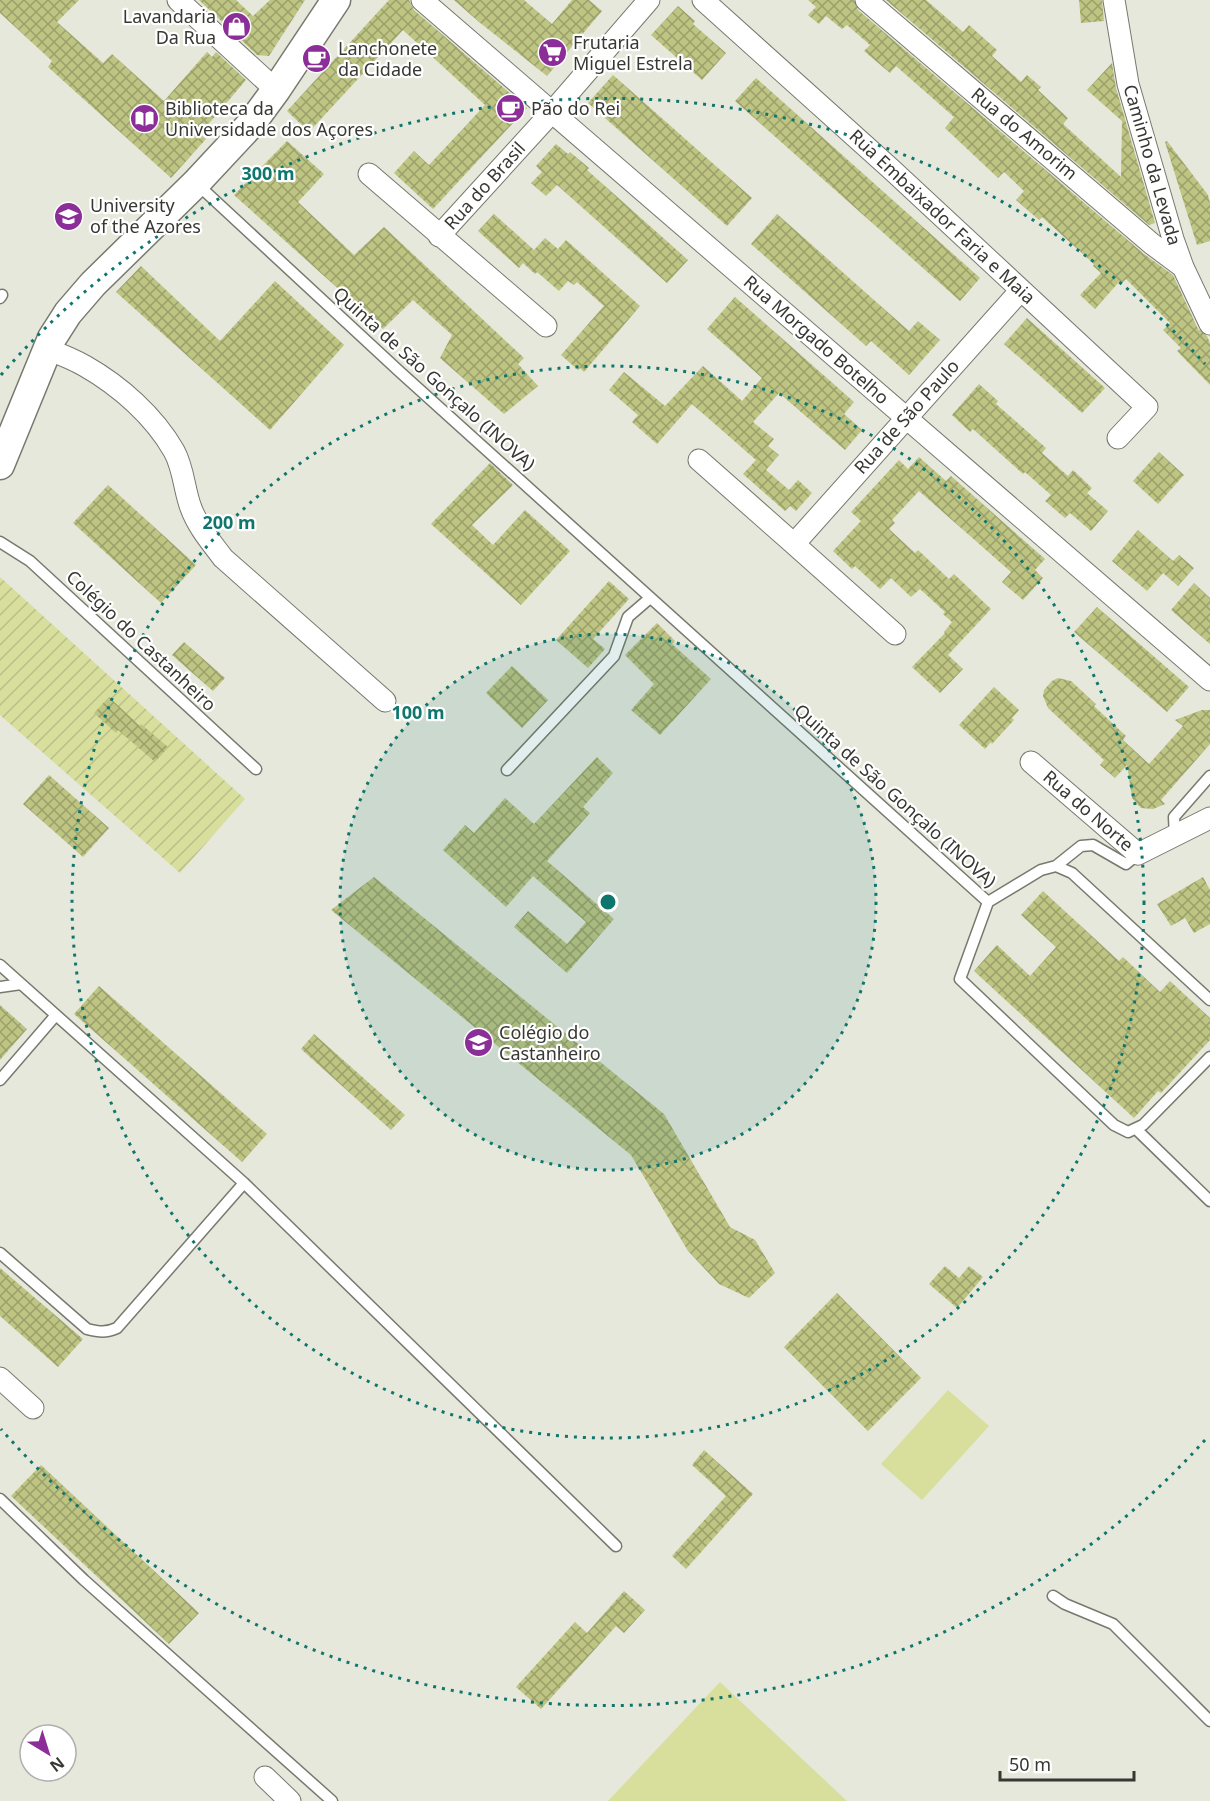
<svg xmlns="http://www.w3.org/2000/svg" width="1210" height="1801" viewBox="0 0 1210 1801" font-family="'Noto Sans',sans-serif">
<defs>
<pattern id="garden-furrows" width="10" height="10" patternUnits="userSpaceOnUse" patternTransform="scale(1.5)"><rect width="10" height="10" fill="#d8de9c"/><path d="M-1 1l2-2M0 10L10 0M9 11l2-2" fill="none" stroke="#babf87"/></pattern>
<pattern id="building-cross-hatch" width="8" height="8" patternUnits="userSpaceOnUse" patternTransform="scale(1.5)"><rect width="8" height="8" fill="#bec482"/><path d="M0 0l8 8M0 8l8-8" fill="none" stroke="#9ba06b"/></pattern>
</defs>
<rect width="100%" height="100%" fill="#e6e8dc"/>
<!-- park -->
<path fill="#d8de9c" d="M948,1390L989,1426L922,1500L881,1464Z
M720,1682L847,1801H608Z"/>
<!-- garden -->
<path fill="url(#garden-furrows)" d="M0,577L245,799L180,873L0,715Z"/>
<!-- building -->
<path fill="url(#building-cross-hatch)" d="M0,0H79L57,22L103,63L112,54L164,101L207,52L212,57L216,52L246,80L200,134L206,139L171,178L48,67L52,61L0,13Z
M199,0H236L253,16L270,0H305L269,56L257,55Z
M389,0H409L414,10L527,108L433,209L394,173L414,151L429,165L485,105L403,30L309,132L287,111Z
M454,0H524L552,24L572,0H589L602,11L547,76L479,22Z
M808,0H854L858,10L1144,254L1173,275L1198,329L1207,336L1210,343V385L1177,351L1181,348L1163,330L1170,323L1126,279L1121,284L1119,282L1095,309L1080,295L1101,273L1093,266L1094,264L1042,217L1039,220L1016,200L1024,191L1004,172L998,178L945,128L954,117L896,66L890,73L864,51L870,45L847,25L842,29L826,16L819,24L808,15L816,7Z
M886,0H926L963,32L969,25L997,50L992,56L1021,82L1027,75L1041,87L1038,90L1068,118L1063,124L1121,177L1122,121L1087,90L1112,63L1116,88L1155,223L1149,225Z
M1079,0H1102L1104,21L1081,23Z
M678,6L695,21L693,24L726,53L702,80L651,35Z
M613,75L752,198L727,226L588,103Z
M756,78L980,278L960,301L735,101Z
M287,141L324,174L298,202L354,255L384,227L524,358L518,364L538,386L504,414L440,358L452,335L413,300L383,329L234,195Z
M1167,141L1208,195L1210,203V241L1197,245L1165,142Z
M556,144L568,154L570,152L589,168L587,170L688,260L667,283L557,185L546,196L531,183L542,172L536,166Z
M494,214L534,250L545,238L558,249L566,240L640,306L584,372L580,368L578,370L561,355L604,306L577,282L574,285L568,281L559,291L537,272L535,274L523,263L519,268L478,231Z
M777,214L909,331L918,321L940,340L909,375L871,341L866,346L751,244Z
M141,266L220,341L275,281L344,345L270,430L116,292Z
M735,297L854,402L844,414L862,430L845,450L779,393L753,422L774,439L768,446L779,455L766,470L789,490L798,480L812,493L796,511L790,506L785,511L743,474L756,460L692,404L657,444L632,422L638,415L609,390L624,372L665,406L703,366L742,401L762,378L707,329Z
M1027,318L1105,388L1082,413L1004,344Z
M979,384L998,401L996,404L1046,448L1042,453L1068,476L1073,470L1092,488L1087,493L1108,511L1091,531L1070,513L1065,518L1045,501L1051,495L1025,472L1023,474L973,429L970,432L952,415Z
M1159,452L1184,475L1158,504L1133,481Z
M919,457L946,481L951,476L1045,559L1035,570L1043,578L1023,600L1002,582L1011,572L919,491L892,520L895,523L889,529L915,553L918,550L949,579L954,574L991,609L948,655L963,669L940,693L912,667L945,633L944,632L952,622L943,614L945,612L920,589L911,597L891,578L880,589L855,566L852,569L833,551L861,521L851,512L899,460L908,469Z
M490,463L513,485L472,525L493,545L525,510L570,551L521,605L431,524Z
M108,485L196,565L161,603L73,523Z
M1138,530L1173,561L1179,555L1194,568L1178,586L1163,573L1147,591L1112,561Z
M609,581L629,599L593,639L605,649L588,668L556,640Z
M1194,583L1210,598V644L1171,610Z
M1097,607L1189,687L1167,712L1074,632Z
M657,623L675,641L672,644L711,679L660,735L631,710L654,684L625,655Z
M184,642L225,678L213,691L172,655Z
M512,666L548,700L522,728L486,693Z
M1058,678L1071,681L1096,704L1094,706L1126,736L1123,740L1149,764L1183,726L1175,720L1202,710H1210V744L1161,800L1165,804L1153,809L1141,808L1132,798L1127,765L1115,778L1100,765L1104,760L1048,708L1043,696L1044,690L1052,681Z
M994,687L1019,710L1012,718L1014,720L992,744L991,742L985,749L959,725Z
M109,697L140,726L141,724L168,747L155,762L118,730L116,733L94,713Z
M597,757L613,773L583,807L590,813L547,861L614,919L567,973L514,927L528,911L567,944L586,922L533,876L506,907L443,850L465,825L474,833L505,798L534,824Z
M49,775L109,828L83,857L23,804Z
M374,877L664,1114L730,1227L755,1240L775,1273L749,1298L719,1284L688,1251L631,1155L331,910Z
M1203,877L1210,890V924L1194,933L1185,918L1171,926L1157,904Z
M1043,891L1119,961L1123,957L1160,992L1170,981L1210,1018V1040L1161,1093L1158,1091L1134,1118L974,971L997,945L1030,976L1056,947L1021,915Z
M99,986L267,1134L242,1162L74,1014Z
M0,1005L27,1029L0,1060Z
M314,1034L405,1115L391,1130L301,1049Z
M945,1266L959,1278L969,1266L983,1277L957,1308L929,1284Z
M0,1268L83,1339L58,1367L0,1316Z
M837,1293L921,1378L868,1431L784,1347Z
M704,1450L753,1494L686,1569L672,1556L726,1496L692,1465Z
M41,1465L199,1613L169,1644L11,1496Z
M624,1591L645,1610L624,1633L616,1626L541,1709L516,1687L575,1622L587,1633Z"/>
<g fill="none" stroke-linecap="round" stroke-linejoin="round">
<defs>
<path id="service" d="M196,183L400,372L988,902L1041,870L1056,866L1081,846L1093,845L1126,864L1138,854
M0,298L2,295
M0,542L30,561L256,769
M507,770L614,656L628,617L650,598
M1175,837L1174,817L1210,776
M1056,866L1072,873L1210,1000
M988,902L960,979L1114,1125L1128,1132L1143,1125L1210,1057
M0,965L244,1183L616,1546
M0,987L21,984
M0,1080L56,1015
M1136,1129L1210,1201
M0,1253L87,1329C99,1332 106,1333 117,1328L244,1183
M0,1499L84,1580L332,1801
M1053,1596L1065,1604L1113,1624L1210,1721"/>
<path id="minor" d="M178,0L276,90
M422,0L1210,680
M703,0L891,169L1147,407L1118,438
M866,0L1152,244L1183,267
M1114,0L1128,84L1173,239L1183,267L1210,324
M369,174L546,326
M439,236L552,112L649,0
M47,349C60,354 73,359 85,366C120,386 154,416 174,451C184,469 184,490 191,508C198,527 211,542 223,558L385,701
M699,460L794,544
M895,634L794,544L1021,290
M1031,762L1138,854L1210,818
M0,1378L33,1408
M265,1777L290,1801"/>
<path id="secondary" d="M0,465L52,338L68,313L93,284L196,183L251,124L276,90L336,0"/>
</defs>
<!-- service casing -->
<use href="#service" stroke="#78796e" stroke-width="13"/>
<!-- minor casing -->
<use href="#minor" stroke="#78796e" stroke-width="23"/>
<!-- secondary casing -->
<use href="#secondary" stroke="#78796e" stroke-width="31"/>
<!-- service -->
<use href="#service" stroke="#fff" stroke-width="10"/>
<!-- minor -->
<use href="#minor" stroke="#fff" stroke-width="21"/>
<!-- secondary -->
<use href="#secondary" stroke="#fff" stroke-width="28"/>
</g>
<!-- distance rings -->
<circle cx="608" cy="902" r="268" fill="#0f766e" fill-opacity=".12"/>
<g fill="none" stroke="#0f766e" stroke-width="3" stroke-dasharray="3 6">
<circle cx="608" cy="902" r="268"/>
<circle cx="608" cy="902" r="536"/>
<path d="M1205 1440A804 804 0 0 1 1 1429M1 375A804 804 0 0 1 1205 364"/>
</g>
<!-- icons -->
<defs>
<symbol id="shop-disc" viewBox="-11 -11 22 22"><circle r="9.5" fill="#8b2e98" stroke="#fff"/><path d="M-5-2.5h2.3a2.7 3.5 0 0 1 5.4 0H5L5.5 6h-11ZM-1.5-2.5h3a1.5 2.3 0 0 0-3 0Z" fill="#fff"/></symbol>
<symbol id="supermarket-disc" viewBox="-11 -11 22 22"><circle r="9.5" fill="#8b2e98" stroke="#fff"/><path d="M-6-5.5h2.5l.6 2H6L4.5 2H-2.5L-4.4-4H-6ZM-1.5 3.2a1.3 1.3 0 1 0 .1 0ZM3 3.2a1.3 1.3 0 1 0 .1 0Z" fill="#fff"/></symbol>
<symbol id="cafe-disc" viewBox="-11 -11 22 22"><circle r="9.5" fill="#8b2e98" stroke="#fff"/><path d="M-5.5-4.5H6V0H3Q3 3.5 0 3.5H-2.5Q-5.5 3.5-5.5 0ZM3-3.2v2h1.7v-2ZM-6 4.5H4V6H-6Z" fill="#fff"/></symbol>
<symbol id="library-disc" viewBox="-11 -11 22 22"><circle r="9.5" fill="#8b2e98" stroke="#fff"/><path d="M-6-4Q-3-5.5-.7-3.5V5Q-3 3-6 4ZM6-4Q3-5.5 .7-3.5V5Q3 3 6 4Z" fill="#fff"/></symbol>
<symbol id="university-disc" viewBox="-11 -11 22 22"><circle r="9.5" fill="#8b2e98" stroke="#fff"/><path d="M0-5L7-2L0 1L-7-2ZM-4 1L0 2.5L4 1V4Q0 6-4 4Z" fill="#fff"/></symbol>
<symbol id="school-disc" viewBox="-11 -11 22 22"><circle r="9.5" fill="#8b2e98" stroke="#fff"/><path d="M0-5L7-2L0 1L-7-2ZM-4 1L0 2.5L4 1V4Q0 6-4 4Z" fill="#fff"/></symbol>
</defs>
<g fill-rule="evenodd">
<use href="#shop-disc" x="220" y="10" width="33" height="33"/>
<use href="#supermarket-disc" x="536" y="36" width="33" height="33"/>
<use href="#cafe-disc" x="300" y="42" width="33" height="33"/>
<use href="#cafe-disc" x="494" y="92" width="33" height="33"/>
<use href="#library-disc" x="128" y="102" width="33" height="33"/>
<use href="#university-disc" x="52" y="200" width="33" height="33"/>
<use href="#school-disc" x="462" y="1026" width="33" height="33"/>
</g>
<g text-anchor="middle" stroke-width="4.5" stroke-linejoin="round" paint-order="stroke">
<!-- poi labels -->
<g font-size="18" fill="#373833" stroke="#fff" text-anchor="start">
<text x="216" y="23" text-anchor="end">Lavandaria<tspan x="216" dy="21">Da Rua</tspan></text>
<text x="573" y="49">Frutaria<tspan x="573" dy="21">Miguel Estrela</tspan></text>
<text x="338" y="55">Lanchonete<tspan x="338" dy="21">da Cidade</tspan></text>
<text x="165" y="115">Biblioteca da<tspan x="165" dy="21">Universidade dos Açores</tspan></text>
<text x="531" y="115">Pão do Rei</text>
<text x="90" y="212">University<tspan x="90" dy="21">of the Azores</tspan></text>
<text x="499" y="1039">Colégio do<tspan x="499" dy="21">Castanheiro</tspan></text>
</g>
<!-- street labels -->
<g font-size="18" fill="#373833" stroke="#fff">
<text transform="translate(1024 134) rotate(40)" y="6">Rua do Amorim</text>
<text transform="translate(1152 165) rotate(74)" y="6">Caminho da Levada</text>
<text transform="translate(485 186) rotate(-48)" y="6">Rua do Brasil</text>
<text transform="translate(942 217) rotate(43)" y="6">Rua Embaixador Faria e Maia</text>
<text transform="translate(816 340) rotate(41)" y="6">Rua Morgado Botelho</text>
<text transform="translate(434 379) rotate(42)" y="6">Quinta de São Gonçalo (INOVA)</text>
<text transform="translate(907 417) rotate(-48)" y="6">Rua de São Paulo</text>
<text transform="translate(141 641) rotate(43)" y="6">Colégio do Castanheiro</text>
<text transform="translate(895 796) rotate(42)" y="6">Quinta de São Gonçalo (INOVA)</text>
<text transform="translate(1088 811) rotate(41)" y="6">Rua do Norte</text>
</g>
</g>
<circle cx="608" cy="902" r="9" fill="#0f766e" stroke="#fff" stroke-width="3"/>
<g font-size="18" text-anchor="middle" font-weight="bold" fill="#0f766e" stroke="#fff" stroke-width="4.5" stroke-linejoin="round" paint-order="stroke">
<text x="268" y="180">300 m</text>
<text x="229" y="529">200 m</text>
<text x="418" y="719">100 m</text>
</g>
<!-- north arrow -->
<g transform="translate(48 1753) rotate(142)"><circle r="28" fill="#ffffff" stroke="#afafad" stroke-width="1.5"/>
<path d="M0-4.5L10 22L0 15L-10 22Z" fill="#8b2e98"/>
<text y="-9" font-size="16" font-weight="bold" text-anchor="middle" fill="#373833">N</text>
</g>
<!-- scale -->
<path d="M1000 1771v9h134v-9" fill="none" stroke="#373833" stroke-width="3"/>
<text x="1009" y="1771" font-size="18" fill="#373833" stroke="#ffffff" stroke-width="4.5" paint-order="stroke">50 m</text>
</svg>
